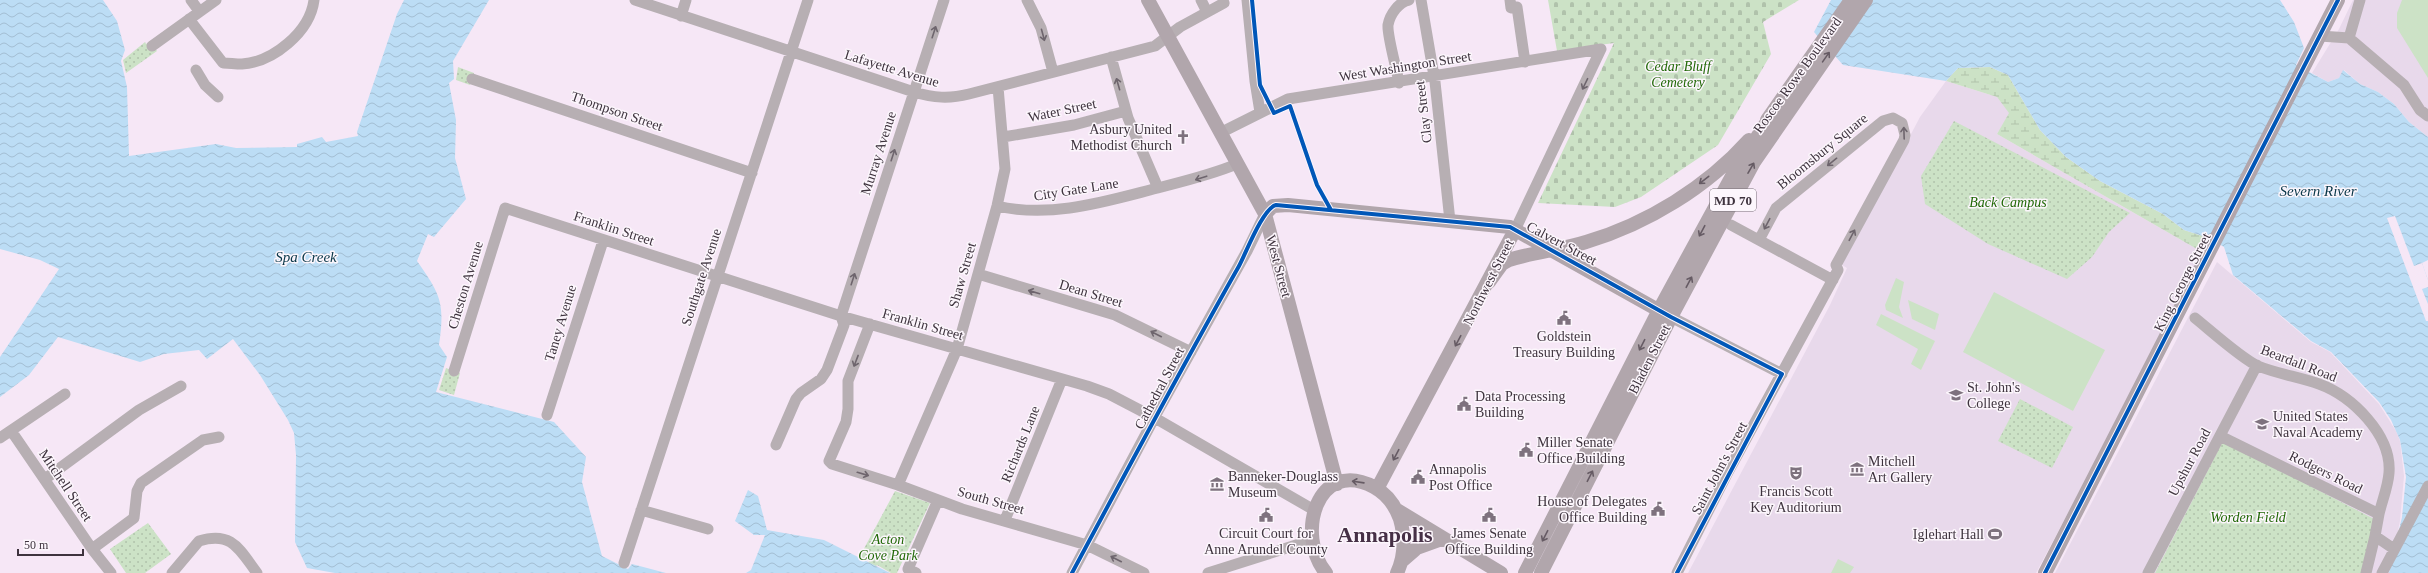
<svg xmlns="http://www.w3.org/2000/svg" width="2428" height="573" viewBox="0 0 2428 573" font-family="Georgia,serif">
<defs>
<pattern id="wetland-marsh" width="20" height="14" patternUnits="userSpaceOnUse"><rect width="20" height="14" fill="#cce2c6"/><path d="M1 5h8M5 5V1M11 12h8M15 12V8" fill="none" stroke="#b0c2ab"/></pattern>
<pattern id="cemetery-stones" width="16" height="16" patternUnits="userSpaceOnUse"><rect width="16" height="16" fill="#cce2c6"/><path d="M2 7V4a2 2 0 0 1 4 0v3zM10 15v-3a2 2 0 0 1 4 0v3z" fill="#b0c2ab"/></pattern>
<pattern id="park-dots" width="8" height="8" patternUnits="userSpaceOnUse"><rect width="8" height="8" fill="#cce2c6"/><path d="M2 2h.1M6 6h.1" fill="none" stroke="#b0c2ab" stroke-width="1.8" stroke-linecap="round"/></pattern>
<pattern id="water-waves" width="16" height="10" patternUnits="userSpaceOnUse"><rect width="16" height="10" fill="#bcddf5"/><path d="M0 5q4-4 8 0t8 0" fill="none" stroke="#a3bed3"/></pattern>
</defs>
<rect width="100%" height="100%" fill="#f6e7f6"/>
<!-- education -->
<path fill="#e8d9eb" d="M2353,0H2428V137L2409,122L2394,104L2378,92L2360,84L2344,70L2339,78L2328,82L2312,73L2339,29Z
M1946,81L1997,97L2010,113L1997,134L2202,252L2068,513L2036,573H1688L1830,305L1847,268L1842,265L1920,117Z
M2217,262L2311,342L2330,352L2379,404L2396,431L2400,441L2404,476L2400,521L2389,573H2055Z"/>
<!-- green -->
<path fill="#cce2c6" d="M2402,0H2428V78L2397,28V13Z
M1896,278L1904,282L1899,307L1903,318L1886,310L1885,305Z
M1994,292L2105,350L2073,411L1963,352Z
M1908,300L1939,314L1935,330L1912,319Z
M1881,314L1935,341L1921,370L1911,364L1918,349L1876,325Z
M1838,559L1854,567L1850,573H1831Z"/>
<!-- wetland -->
<path fill="url(#wetland-marsh)" d="M1990,67L2008,75L2040,130L2066,157L2100,181L2163,214L2184,230L2209,238L2202,252L1997,134L2009,113L1997,97L1946,81L1958,68Z"/>
<!-- cemetery -->
<path fill="url(#cemetery-stones)" d="M1548,0H1799L1763,22L1771,54L1718,145L1641,197L1615,207L1538,203L1614,43L1557,51Z"/>
<!-- park -->
<path fill="url(#park-dots)" d="M150,41L157,51L126,73L123,60L145,42L146,44Z
M458,67L474,73L470,85L456,80Z
M1954,121L2130,213L2109,232L2092,257L2067,279L1988,244L1925,204L1921,176Z
M446,368L460,373L454,395L439,390Z
M2020,399L2073,427L2052,468L1998,441Z
M2223,441L2374,519L2362,573H2155Z
M895,491L930,503L897,573H891L877,565L874,569L867,566L869,561L860,556Z
M148,523L171,554L145,573H126L110,549Z"/>
<!-- water -->
<path fill="url(#water-waves)" d="M0,0H103L117,21L125,50L121,61L127,87L129,156L216,144L236,148L297,147V144L322,137L326,142L358,136L357,132L397,14L404,0H489L453,61L454,79L449,83L456,120L455,158L466,199L434,237L428,234L417,261C441,295 445,303 439,345L447,357L436,392L554,422L586,457L582,482L602,556L628,569L632,564L666,573H335L307,568L295,542L296,455L294,433L288,420L260,375L233,339L207,359L199,350L164,354L140,362L58,337L29,375L0,397V357L59,269L40,260L0,249Z
M1831,0H2280L2294,22L2304,48L2296,65L2328,82L2339,78L2343,70L2360,84L2378,92L2394,104L2409,122L2428,137V260L2422,263L2428,280V573H2389L2402,517L2406,477L2400,440L2391,420L2379,402L2331,352L2311,341L2233,275L2224,247L2209,238L2184,230L2163,214L2100,181L2066,157L2040,130L2008,75L1990,67L1958,68L1946,81L1843,65L1814,32Z
M748,490L758,496L767,530L824,540L890,573H746L751,570L765,535H754L735,521Z"/>
<!-- pier -->
<path fill="#f6e7f6" d="M2395,216L2414,266L2422,263L2428,280V287L2422,289L2428,304V321H2426L2387,218Z"/>
<g fill="none" stroke-linecap="round" stroke-linejoin="round">
<!-- minor -->
<path stroke="#b7afb3" stroke-width="11" d="M191,0L199,11
M635,0L914,92C934,98 949,99 969,94L1155,46L1180,27L1224,3L1223,0
M1027,0L1041,28L1053,72
M1201,0L1207,12
M1247,0L1255,81L1260,112
M1421,0L1435,82L1450,221
M1510,0L1511,8L1517,7L1525,62
M681,16L686,0
M189,19L223,63C229,63 235,64 242,64C273,62 310,32 314,0
M2320,36L2349,38L2404,85L2420,110L2428,116
M2349,38L2360,0
M152,46L216,0
M1111,57L1128,118L1158,188
M196,70L205,85L218,97
M472,79L752,173
M1399,83C1397,70 1387,36 1388,25C1390,14 1399,2 1409,0
M1220,133L1288,99L1601,49
M1003,137L1074,125L1126,111
M997,206C1049,218 1100,203 1150,190C1180,182 1208,176 1237,164
M1731,225L1833,280
M1515,230L1601,49
M978,274L1115,315L1191,352
M1671,317L1782,374
M2195,318C2210,330 2242,359 2258,366C2278,374 2299,377 2319,384C2352,396 2392,435 2389,473C2388,487 2382,501 2379,514
M870,324L848,381V409L846,422L829,461L832,464L898,485L962,509L1087,545L1144,573
M454,371L505,208L841,316L1087,386L1109,394L1155,418L1314,510
M547,415L603,241
M12,432L92,549L111,573
M2220,436L2379,514L2375,536L2394,549
M0,438L65,394
M776,445L796,399L801,393L821,379L827,370L844,325L841,316L944,0
M45,479L139,410L181,386
M898,485L957,349L997,206L1005,169L998,87
M641,510L708,529
M1005,520L1062,379
M92,549L134,518L137,491L141,483L203,440L219,437
M624,563L808,0
M172,573L199,541C232,531 239,549 257,573
M916,573L908,569L938,500
M1072,573L1158,411L1247,251L1265,214
M1208,573L1312,540
M1677,573L1728,472L1838,270L1836,265L1904,140L1905,135L1902,123L1893,118L1883,121L1776,208L1759,240
M2148,573L2257,365
M2366,573L2375,536
M2382,573L2428,486"/>
<!-- major -->
<path stroke="#b1a6ac" stroke-width="14" d="M1148,0L1265,214L1337,484
M1767,120L1851,0
M1265,214L1273,206L1288,205L1510,227L1667,315
M1489,282L1502,264L1509,260C1534,252 1561,250 1586,242C1647,224 1707,187 1749,140
M1377,489L1515,230
M1397,510L1501,573
M1402,561L1417,548L1442,539
M1326,573C1295,535 1317,457 1374,487C1387,494 1395,505 1400,519C1405,537 1405,556 1397,573
M1525,573L1659,310L1732,176L1772,114
M1541,573L1671,317L1754,162L1866,0
M2045,573L2338,0"/>
<defs>
<path id="cycleway" d="M1252,0L1260,85L1274,113L1290,106L1317,185L1331,210
M1072,573C1127,470 1182,367 1239,266C1246,253 1263,208 1276,205L1510,227L1671,317L1782,374L1677,573
M2045,573L2338,0"/>
</defs>
<!-- cycleway casing -->
<use href="#cycleway" stroke="#fcf6fc" stroke-width="6"/>
<!-- cycleway -->
<use href="#cycleway" stroke="#0057b8" stroke-width="4"/>
</g>
<!-- one-way arrows -->
<defs><path id="oneway-shaft" d="M-6 0H5M1.5-3L5.5 0L1.5 3" fill="none" stroke-width="1.6" stroke-linecap="round" stroke-linejoin="round"/></defs>
<g stroke="#6e656d">
<use href="#oneway-shaft" transform="translate(934 32) rotate(-72)"/>
<use href="#oneway-shaft" transform="translate(1043 35) rotate(75)"/>
<use href="#oneway-shaft" transform="translate(1118 84) rotate(-106)"/>
<use href="#oneway-shaft" transform="translate(1585 84) rotate(116)"/>
<use href="#oneway-shaft" transform="translate(1904 133) rotate(-92)"/>
<use href="#oneway-shaft" transform="translate(893 155) rotate(-72)"/>
<use href="#oneway-shaft" transform="translate(1832 162) rotate(141)"/>
<use href="#oneway-shaft" transform="translate(1201 178) rotate(162)"/>
<use href="#oneway-shaft" transform="translate(1767 224) rotate(118)"/>
<use href="#oneway-shaft" transform="translate(1852 235) rotate(-62)"/>
<use href="#oneway-shaft" transform="translate(853 279) rotate(-72)"/>
<use href="#oneway-shaft" transform="translate(1034 292) rotate(-164)"/>
<use href="#oneway-shaft" transform="translate(1156 334) rotate(-153)"/>
<use href="#oneway-shaft" transform="translate(856 361) rotate(111)"/>
<use href="#oneway-shaft" transform="translate(863 474) rotate(16)"/>
<use href="#oneway-shaft" transform="translate(1116 559) rotate(-153)"/>
</g>
<g stroke="#665b64">
<use href="#oneway-shaft" transform="translate(1826 57) rotate(-55)"/>
<use href="#oneway-shaft" transform="translate(1751 168) rotate(-60)"/>
<use href="#oneway-shaft" transform="translate(1704 180) rotate(142)"/>
<use href="#oneway-shaft" transform="translate(1702 231) rotate(118)"/>
<use href="#oneway-shaft" transform="translate(1689 282) rotate(-62)"/>
<use href="#oneway-shaft" transform="translate(1458 341) rotate(118)"/>
<use href="#oneway-shaft" transform="translate(1642 345) rotate(117)"/>
<use href="#oneway-shaft" transform="translate(1396 455) rotate(118)"/>
<use href="#oneway-shaft" transform="translate(1590 476) rotate(-63)"/>
<use href="#oneway-shaft" transform="translate(1358 482) rotate(-172)"/>
<use href="#oneway-shaft" transform="translate(1545 536) rotate(117)"/>
</g>
<!-- icons -->
<defs>
<symbol id="church-bare" viewBox="-9 -9 18 18"><path d="M-1.2-6h2.4v3.5h3.3v2.4h-3.3V6h-2.4V-.1h-3.3v-2.4h3.3Z" fill="#7e727e" stroke="#fcf6fc" stroke-width="2.5" paint-order="stroke"/></symbol>
<symbol id="civic-bare" viewBox="-9 -9 18 18"><path d="M-.6-6.5H3V-4.5H.6V-3L4-1V1h2V6H-6V1h2V-1L-.6-3ZM-1.2 2.5V6h2.4V2.5Z" fill="#7e727e" stroke="#fcf6fc" stroke-width="2.5" paint-order="stroke"/></symbol>
<symbol id="university-bare" viewBox="-9 -9 18 18"><path d="M0-5L7-2L0 1L-7-2ZM-4 1L0 2.5L4 1V4Q0 6-4 4Z" fill="#7e727e" stroke="#fcf6fc" stroke-width="2.5" paint-order="stroke"/></symbol>
<symbol id="museum-bare" viewBox="-9 -9 18 18"><path d="M0-6L6-3V-2H-6V-3ZM-5-1h2V3h-2ZM-1-1h2V3h-2ZM3-1h2V3H3ZM-6 4H6V6H-6Z" fill="#7e727e" stroke="#fcf6fc" stroke-width="2.5" paint-order="stroke"/></symbol>
<symbol id="theatre-bare" viewBox="-9 -9 18 18"><path d="M-5-5.5Q0-4 5-5.5V0Q5 5 0 6Q-5 5-5 0ZM-3.3-2.5H-1v1.5H-3.3ZM1-2.5H3.3v1.5H1ZM-2.8 1Q0 5.5 2.8 1Z" fill="#7e727e" stroke="#fcf6fc" stroke-width="2.5" paint-order="stroke"/></symbol>
<symbol id="stadium-bare" viewBox="-9 -9 18 18"><path d="M0-5a6.5 5 0 1 0 0 10a6.5 5 0 1 0 0-10ZM-3.5-1.8h7v3.6h-7Z" fill="#7e727e" stroke="#fcf6fc" stroke-width="2.5" paint-order="stroke"/></symbol>
</defs>
<g fill-rule="evenodd">
<use href="#church-bare" x="1173" y="127" width="20" height="20"/>
<use href="#civic-bare" x="1554" y="308" width="20" height="20"/>
<use href="#university-bare" x="1946" y="385" width="20" height="20"/>
<use href="#civic-bare" x="1454" y="394" width="20" height="20"/>
<use href="#university-bare" x="2252" y="414" width="20" height="20"/>
<use href="#civic-bare" x="1516" y="440" width="20" height="20"/>
<use href="#museum-bare" x="1847" y="459" width="20" height="20"/>
<use href="#theatre-bare" x="1786" y="463" width="20" height="20"/>
<use href="#civic-bare" x="1408" y="467" width="20" height="20"/>
<use href="#museum-bare" x="1207" y="474" width="20" height="20"/>
<use href="#civic-bare" x="1648" y="499" width="20" height="20"/>
<use href="#civic-bare" x="1256" y="505" width="20" height="20"/>
<use href="#civic-bare" x="1479" y="505" width="20" height="20"/>
<use href="#stadium-bare" x="1985" y="524" width="20" height="20"/>
</g>
<g text-anchor="middle" stroke-width="3" stroke-linejoin="round" paint-order="stroke">
<!-- shield labels -->
<rect fill="#fcf6fc" stroke="#776e77" stroke-width="1" x="1710" y="189" width="46" height="22" rx="3"/>
<g font-size="13" font-weight="bold" fill="#3e333e">
<text x="1733" y="205">MD 70</text>
</g>
<!-- street labels -->
<g font-size="14" fill="#3e333e" stroke="#fcf6fc">
<text transform="translate(1405 66) rotate(-9)" y="5">West Washington Street</text>
<text transform="translate(892 68) rotate(17)" y="5">Lafayette Avenue</text>
<text transform="translate(1797 75) rotate(-54)" y="5">Roscoe Rowe Boulevard</text>
<text transform="translate(1062 110) rotate(-12)" y="5">Water Street</text>
<text transform="translate(617 111) rotate(19)" y="5">Thompson Street</text>
<text transform="translate(1423 112) rotate(-97)" y="5">Clay Street</text>
<text transform="translate(1822 151) rotate(-39)" y="5">Bloomsbury Square</text>
<text transform="translate(878 153) rotate(-72)" y="5">Murray Avenue</text>
<text transform="translate(1076 189) rotate(-9)" y="5">City Gate Lane</text>
<text transform="translate(614 228) rotate(18)" y="5">Franklin Street</text>
<text transform="translate(1562 243) rotate(28)" y="5">Calvert Street</text>
<text transform="translate(1279 266) rotate(75)" y="5">West Street</text>
<text transform="translate(962 275) rotate(-74)" y="5">Shaw Street</text>
<text transform="translate(701 277) rotate(-72)" y="5">Southgate Avenue</text>
<text transform="translate(1488 282) rotate(-63)" y="5">Northwest Street</text>
<text transform="translate(2182 282) rotate(-63)" y="5">King George Street</text>
<text transform="translate(465 285) rotate(-73)" y="5">Cheston Avenue</text>
<text transform="translate(1091 293) rotate(17)" y="5">Dean Street</text>
<text transform="translate(560 323) rotate(-73)" y="5">Taney Avenue</text>
<text transform="translate(923 324) rotate(16)" y="5">Franklin Street</text>
<text transform="translate(1649 359) rotate(-63)" y="5">Bladen Street</text>
<text transform="translate(2299 363) rotate(21)" y="5">Beardall Road</text>
<text transform="translate(1159 388) rotate(-62)" y="5">Cathedral Street</text>
<text transform="translate(1020 444) rotate(-68)" y="5">Richards Lane</text>
<text transform="translate(2189 462) rotate(-62)" y="5">Upshur Road</text>
<text transform="translate(1719 468) rotate(-62)" y="5">Saint John's Street</text>
<text transform="translate(2326 472) rotate(26)" y="5">Rodgers Road</text>
<text transform="translate(66 485) rotate(56)" y="5">Mitchell Street</text>
<text transform="translate(991 500) rotate(16)" y="5">South Street</text>
</g>
<!-- park labels -->
<g font-size="14" font-style="italic" fill="#206806" stroke="#fcf6fc">
<text x="1678" y="71">Cedar Bluff<tspan x="1678" dy="16">Cemetery</tspan></text>
<text x="2008" y="207">Back Campus</text>
<text x="2248" y="522">Worden Field</text>
<text x="888" y="544">Acton<tspan x="888" dy="16">Cove Park</tspan></text>
</g>
<!-- poi labels -->
<g font-size="14" fill="#3e333e" stroke="#fcf6fc" text-anchor="start">
<text x="1172" y="134" text-anchor="end">Asbury United<tspan x="1172" dy="16">Methodist Church</tspan></text>
<text x="1564" y="341" text-anchor="middle">Goldstein<tspan x="1564" dy="16">Treasury Building</tspan></text>
<text x="1967" y="392">St. John's<tspan x="1967" dy="16">College</tspan></text>
<text x="1475" y="401">Data Processing<tspan x="1475" dy="16">Building</tspan></text>
<text x="2273" y="421">United States<tspan x="2273" dy="16">Naval Academy</tspan></text>
<text x="1537" y="447">Miller Senate<tspan x="1537" dy="16">Office Building</tspan></text>
<text x="1868" y="466">Mitchell<tspan x="1868" dy="16">Art Gallery</tspan></text>
<text x="1429" y="474">Annapolis<tspan x="1429" dy="16">Post Office</tspan></text>
<text x="1228" y="481">Banneker-Douglass<tspan x="1228" dy="16">Museum</tspan></text>
<text x="1796" y="496" text-anchor="middle">Francis Scott<tspan x="1796" dy="16">Key Auditorium</tspan></text>
<text x="1647" y="506" text-anchor="end">House of Delegates<tspan x="1647" dy="16">Office Building</tspan></text>
<text x="1266" y="538" text-anchor="middle">Circuit Court for<tspan x="1266" dy="16">Anne Arundel County</tspan></text>
<text x="1489" y="538" text-anchor="middle">James Senate<tspan x="1489" dy="16">Office Building</tspan></text>
<text x="1984" y="539" text-anchor="end">Iglehart Hall</text>
</g>
<!-- water labels -->
<g font-size="15" font-style="italic" fill="#093749" stroke="#fcf6fc">
<text x="2318" y="196">Severn River</text>
<text x="306" y="262">Spa Creek</text>
</g>
<!-- town labels -->
<g font-size="22" font-weight="bold" fill="#463046" stroke="#fcf6fc">
<text x="1385" y="542">Annapolis</text>
</g>
</g>
<!-- scale -->
<path d="M18 549v6h65v-6" fill="none" stroke="#3e333e" stroke-width="2"/>
<text x="24" y="549" font-size="12" fill="#3e333e" stroke="#fcf6fc" stroke-width="3" paint-order="stroke">50 m</text>
</svg>
